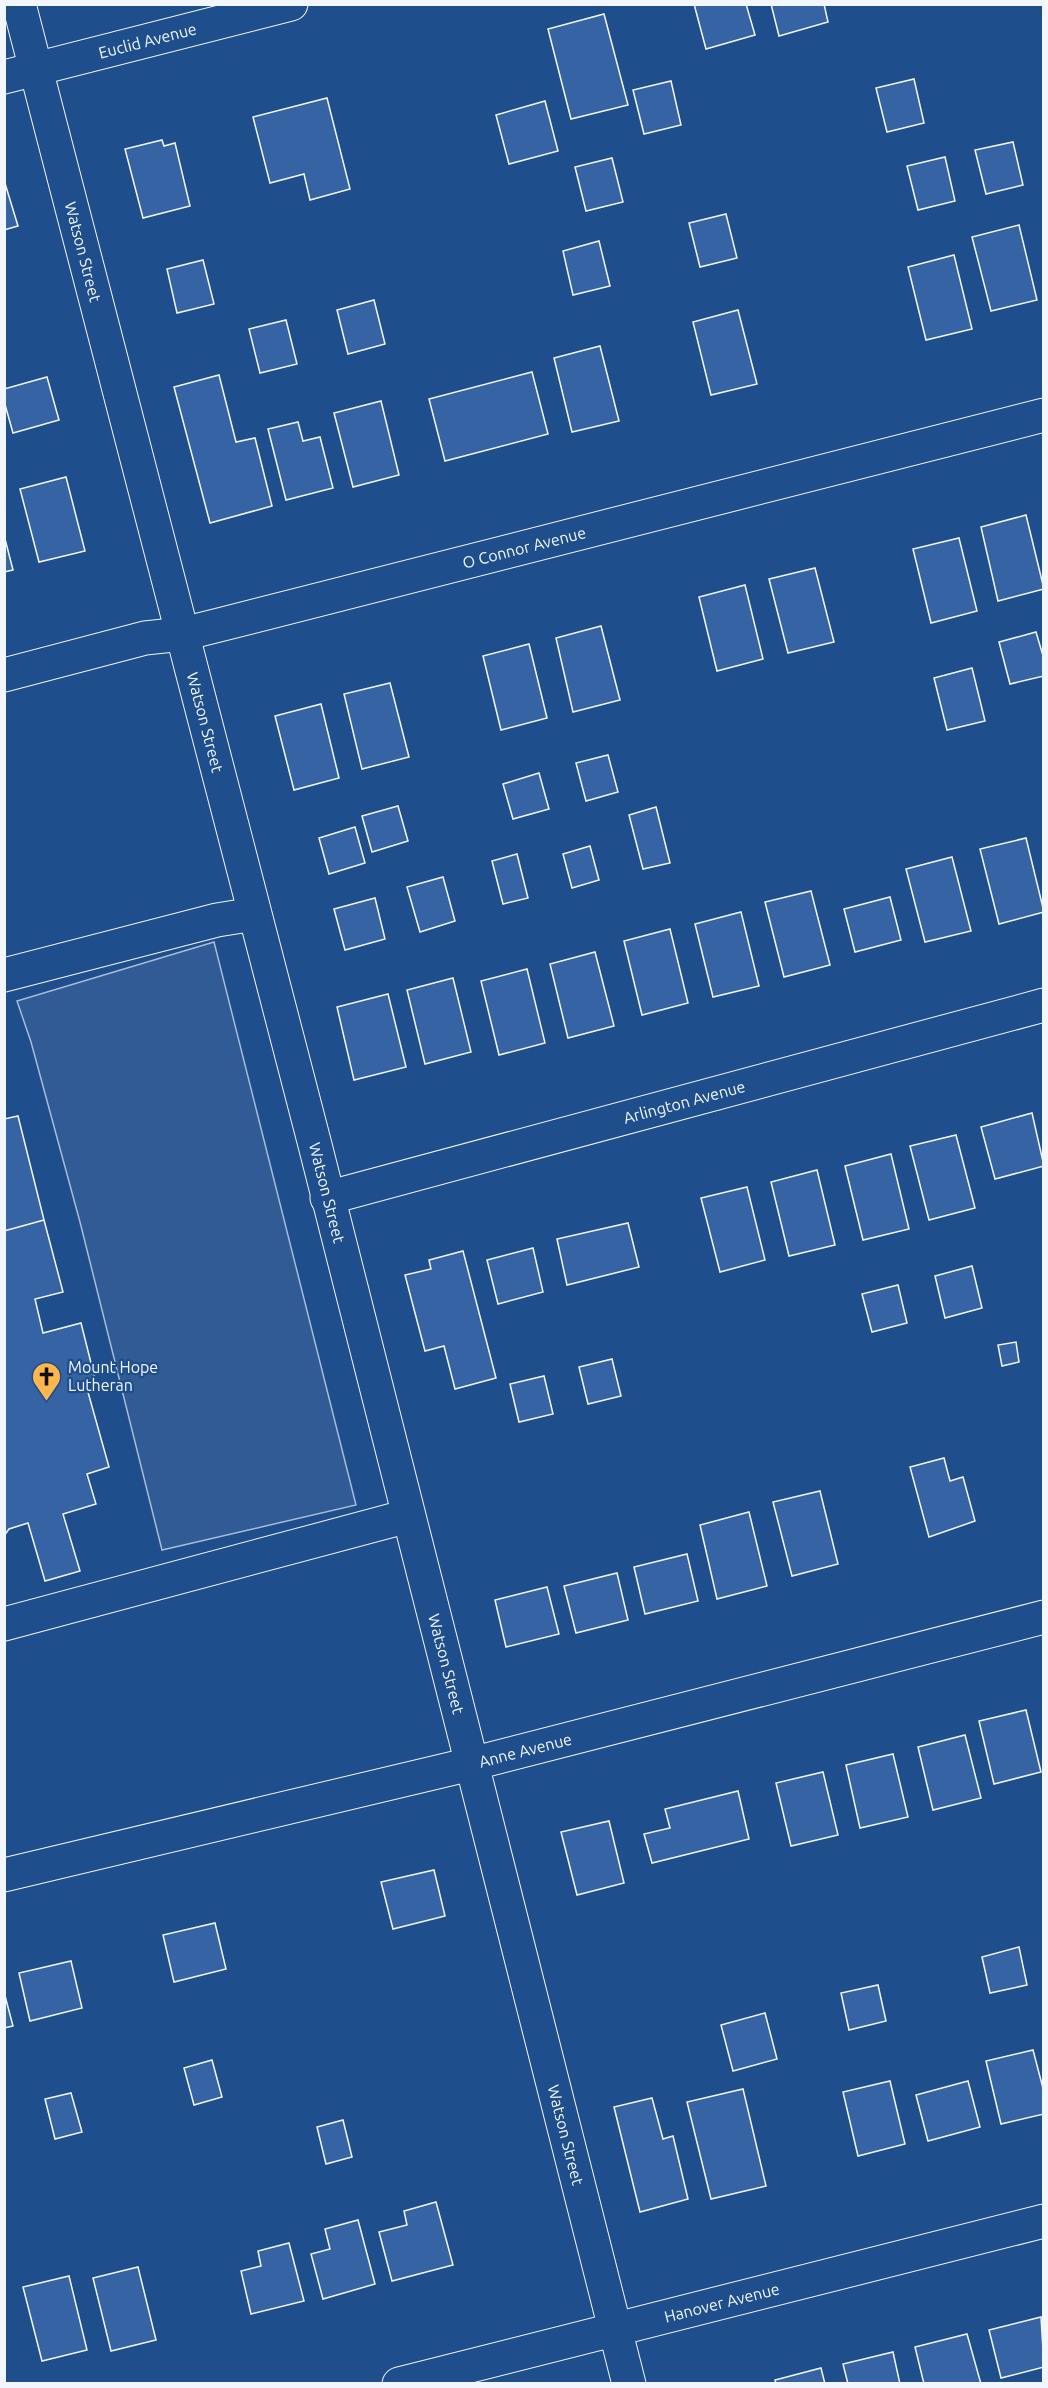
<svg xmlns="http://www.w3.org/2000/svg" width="1048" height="2388" viewBox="0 0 1048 2388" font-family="Ubuntu,sans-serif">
<rect width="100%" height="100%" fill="#1f4e8c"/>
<!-- parking -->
<path fill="#305b95" stroke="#a8bbd7" stroke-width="1.5" d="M214,942L356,1505L162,1550L80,1222L31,1042L17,1001Z"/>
<!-- building -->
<path fill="#3563a3" stroke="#f2f6ff" stroke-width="1.5" d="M694,4H746L755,35L706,49Z
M771,4H824L828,22L779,36Z
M604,14L628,105L571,119L548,29Z
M914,79L924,123L887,132L876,88Z
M671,81L681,125L644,134L633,90Z
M327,98L350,189L310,200L304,174L270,183L253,117Z
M545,101L558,151L509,164L496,115Z
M162,140L164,146L175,143L190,206L143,218L125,149Z
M1013,142L1023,185L986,194L975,150Z
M945,157L955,201L918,210L907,166Z
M612,158L623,202L586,211L575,167Z
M4,180L18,226L4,230Z
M726,214L737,258L700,267L689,223Z
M1019,225L1037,300L991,311L972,237Z
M599,241L610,286L573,295L563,251Z
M954,255L972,329L926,340L908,267Z
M203,260L214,304L177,313L167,269Z
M374,300L385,344L348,354L337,310Z
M738,310L757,384L711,395L693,322Z
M286,320L297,364L260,373L249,329Z
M600,346L619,421L572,432L554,358Z
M532,372L548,434L445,461L429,399Z
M219,375L236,442L255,438L272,506L210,523L174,387Z
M47,377L59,420L13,433L4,401V389Z
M381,401L399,475L353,487L334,413Z
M298,422L303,441L320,437L333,488L286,500L268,429Z
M66,477L85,551L39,562L20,489Z
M1026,515L1044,589L998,601L981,527Z
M4,535L13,570L4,572Z
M959,538L977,611L931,623L913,549Z
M815,568L834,642L788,653L769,579Z
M745,585L763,659L717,671L699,597Z
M601,626L620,700L573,712L556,638Z
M1036,632L1044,659V676L1010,684L999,642Z
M529,644L547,718L501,730L483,656Z
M972,668L985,721L947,730L934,678Z
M390,683L409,757L362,769L344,694Z
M321,704L339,778L294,790L275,716Z
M608,755L618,792L586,801L576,763Z
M539,773L549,809L513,819L503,784Z
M398,806L408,841L372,852L362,816Z
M656,807L670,863L643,869L629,815Z
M355,827L365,863L329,874L319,838Z
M1026,838L1044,912L999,924L980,849Z
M590,846L599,880L572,888L563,854Z
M517,854L528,898L503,904L492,861Z
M952,857L971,931L925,942L906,869Z
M443,877L455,921L420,932L407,887Z
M811,891L830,965L784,977L765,902Z
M890,897L901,940L855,952L844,909Z
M375,898L385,939L345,950L334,909Z
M741,912L759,986L713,997L695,924Z
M670,929L688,1003L642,1015L624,941Z
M595,952L614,1026L568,1038L550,964Z
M527,969L545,1043L499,1055L481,981Z
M453,978L471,1052L425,1064L407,990Z
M388,994L406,1067L354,1080L337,1007Z
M1032,1113L1044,1166L995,1179L981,1127Z
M18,1116L44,1220L4,1231V1119Z
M956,1135L975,1208L929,1220L910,1146Z
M891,1154L909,1229L863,1240L845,1166Z
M817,1170L835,1245L789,1256L771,1182Z
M747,1187L765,1260L720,1272L701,1198Z
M44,1220L63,1292L35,1299L43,1333L81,1323L96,1383L86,1385L109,1467L87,1474L96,1504L63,1514L80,1571L45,1581L28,1523L9,1529L4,1536V1231Z
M628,1223L639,1267L567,1285L557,1239Z
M533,1248L543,1292L498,1304L487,1260Z
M463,1251L496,1378L455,1389L444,1346L425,1351L405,1275L431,1269L429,1260Z
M972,1266L982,1308L945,1318L935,1276Z
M898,1285L907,1323L872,1332L862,1294Z
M1016,1342L1019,1362L1002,1366L998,1345Z
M612,1359L621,1396L588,1404L579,1367Z
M544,1376L553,1414L519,1422L510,1384Z
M944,1458L950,1481L963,1477L975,1521L929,1537L910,1467Z
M820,1491L838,1564L792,1576L773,1502Z
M749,1512L767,1586L717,1599L700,1525Z
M687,1554L698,1601L645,1614L634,1567Z
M617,1573L628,1620L576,1633L564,1586Z
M547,1587L559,1634L506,1647L495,1600Z
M1026,1710L1041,1772L994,1784L979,1721Z
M965,1735L981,1798L933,1810L918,1747Z
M893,1754L908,1817L860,1828L846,1765Z
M823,1772L838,1835L791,1846L776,1783Z
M738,1791L749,1839L652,1863L644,1834L670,1828L665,1809Z
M609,1821L624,1883L577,1895L561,1832Z
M434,1870L445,1916L393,1929L381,1882Z
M215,1923L226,1969L174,1982L163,1935Z
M1019,1947L1027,1985L990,1993L982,1957Z
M71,1961L82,2008L30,2021L19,1973Z
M878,1985L886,2021L849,2030L841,1993Z
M4,1992L13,2026L4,2028Z
M765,2013L777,2059L733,2071L721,2025Z
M1033,2050L1044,2092V2114L1001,2124L986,2061Z
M212,2060L222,2097L194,2105L184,2068Z
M890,2081L905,2144L858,2156L843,2092Z
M968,2081L980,2127L928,2141L916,2095Z
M743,2089L766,2186L711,2199L687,2102Z
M71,2093L82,2132L55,2139L45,2099Z
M652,2098L663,2139L673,2136L688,2199L640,2212L614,2107Z
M343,2120L352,2157L326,2164L317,2127Z
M436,2202L453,2265L392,2281L379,2232L407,2225L404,2211Z
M358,2220L375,2284L323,2299L311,2254L330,2249L325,2229Z
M289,2243L304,2301L251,2314L241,2271L261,2266L258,2251Z
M138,2267L156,2340L111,2351L93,2278Z
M69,2276L87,2350L42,2361L23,2287Z
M1041,2317L1044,2367L1001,2378L989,2330Z
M967,2334L981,2384H924L915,2347Z
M893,2352L900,2384H848L843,2364Z
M821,2368L825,2384H776L775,2380Z"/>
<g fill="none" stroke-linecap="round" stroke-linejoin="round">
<defs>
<g id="minor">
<path id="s1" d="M19,4L315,1145L629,2384"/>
<path id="s2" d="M4,77L291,4"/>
<path id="s3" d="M4,675L145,638L183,634L223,624L1044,415"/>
<path d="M4,975L217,920L254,914"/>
<path id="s4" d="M327,1198L1044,1005"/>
<path d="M4,1624L408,1516"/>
<path id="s5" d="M4,1875L471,1764L1044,1617"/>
<path id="s6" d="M399,2384L1044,2221"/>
</g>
</defs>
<!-- minor casing -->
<use href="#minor" stroke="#f2f6ff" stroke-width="35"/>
<!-- minor -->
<use href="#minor" stroke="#1f4e8c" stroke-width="33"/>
</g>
<!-- icons -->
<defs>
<symbol id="church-pin" viewBox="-11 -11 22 30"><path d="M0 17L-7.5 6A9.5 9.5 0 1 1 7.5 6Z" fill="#ffb74d" stroke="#1f4e8c"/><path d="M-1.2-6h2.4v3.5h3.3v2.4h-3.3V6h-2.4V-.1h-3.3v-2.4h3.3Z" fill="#111"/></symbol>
</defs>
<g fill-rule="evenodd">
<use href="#church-pin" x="30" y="1360" width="33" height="45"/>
</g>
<g text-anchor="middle" stroke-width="4.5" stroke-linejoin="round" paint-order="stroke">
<!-- street labels -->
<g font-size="16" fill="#f2f6ff" stroke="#1f4e8c">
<text dy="6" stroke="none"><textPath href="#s2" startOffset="148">Euclid Avenue</textPath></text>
<text dy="6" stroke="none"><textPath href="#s1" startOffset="256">Watson Street</textPath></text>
<text dy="6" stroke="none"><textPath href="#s3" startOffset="536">O Connor Avenue</textPath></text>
<text dy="6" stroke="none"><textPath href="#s1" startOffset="742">Watson Street</textPath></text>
<text dy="6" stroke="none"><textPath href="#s4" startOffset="370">Arlington Avenue</textPath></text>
<text dy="6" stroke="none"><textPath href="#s1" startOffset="1228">Watson Street</textPath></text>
<text dy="6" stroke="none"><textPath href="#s1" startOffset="1714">Watson Street</textPath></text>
<text dy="6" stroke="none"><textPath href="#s5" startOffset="536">Anne Avenue</textPath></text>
<text dy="6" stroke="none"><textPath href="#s1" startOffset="2200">Watson Street</textPath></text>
<text dy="6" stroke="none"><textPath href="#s6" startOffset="333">Hanover Avenue</textPath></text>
</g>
<!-- poi labels -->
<g font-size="16" fill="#f2f6ff" stroke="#1f4e8c" text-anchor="start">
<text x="68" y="1373">Mount Hope<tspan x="68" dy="18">Lutheran</tspan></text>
</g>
</g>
<!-- border -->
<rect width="1048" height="2388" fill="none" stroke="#f2f6ff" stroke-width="12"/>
</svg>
